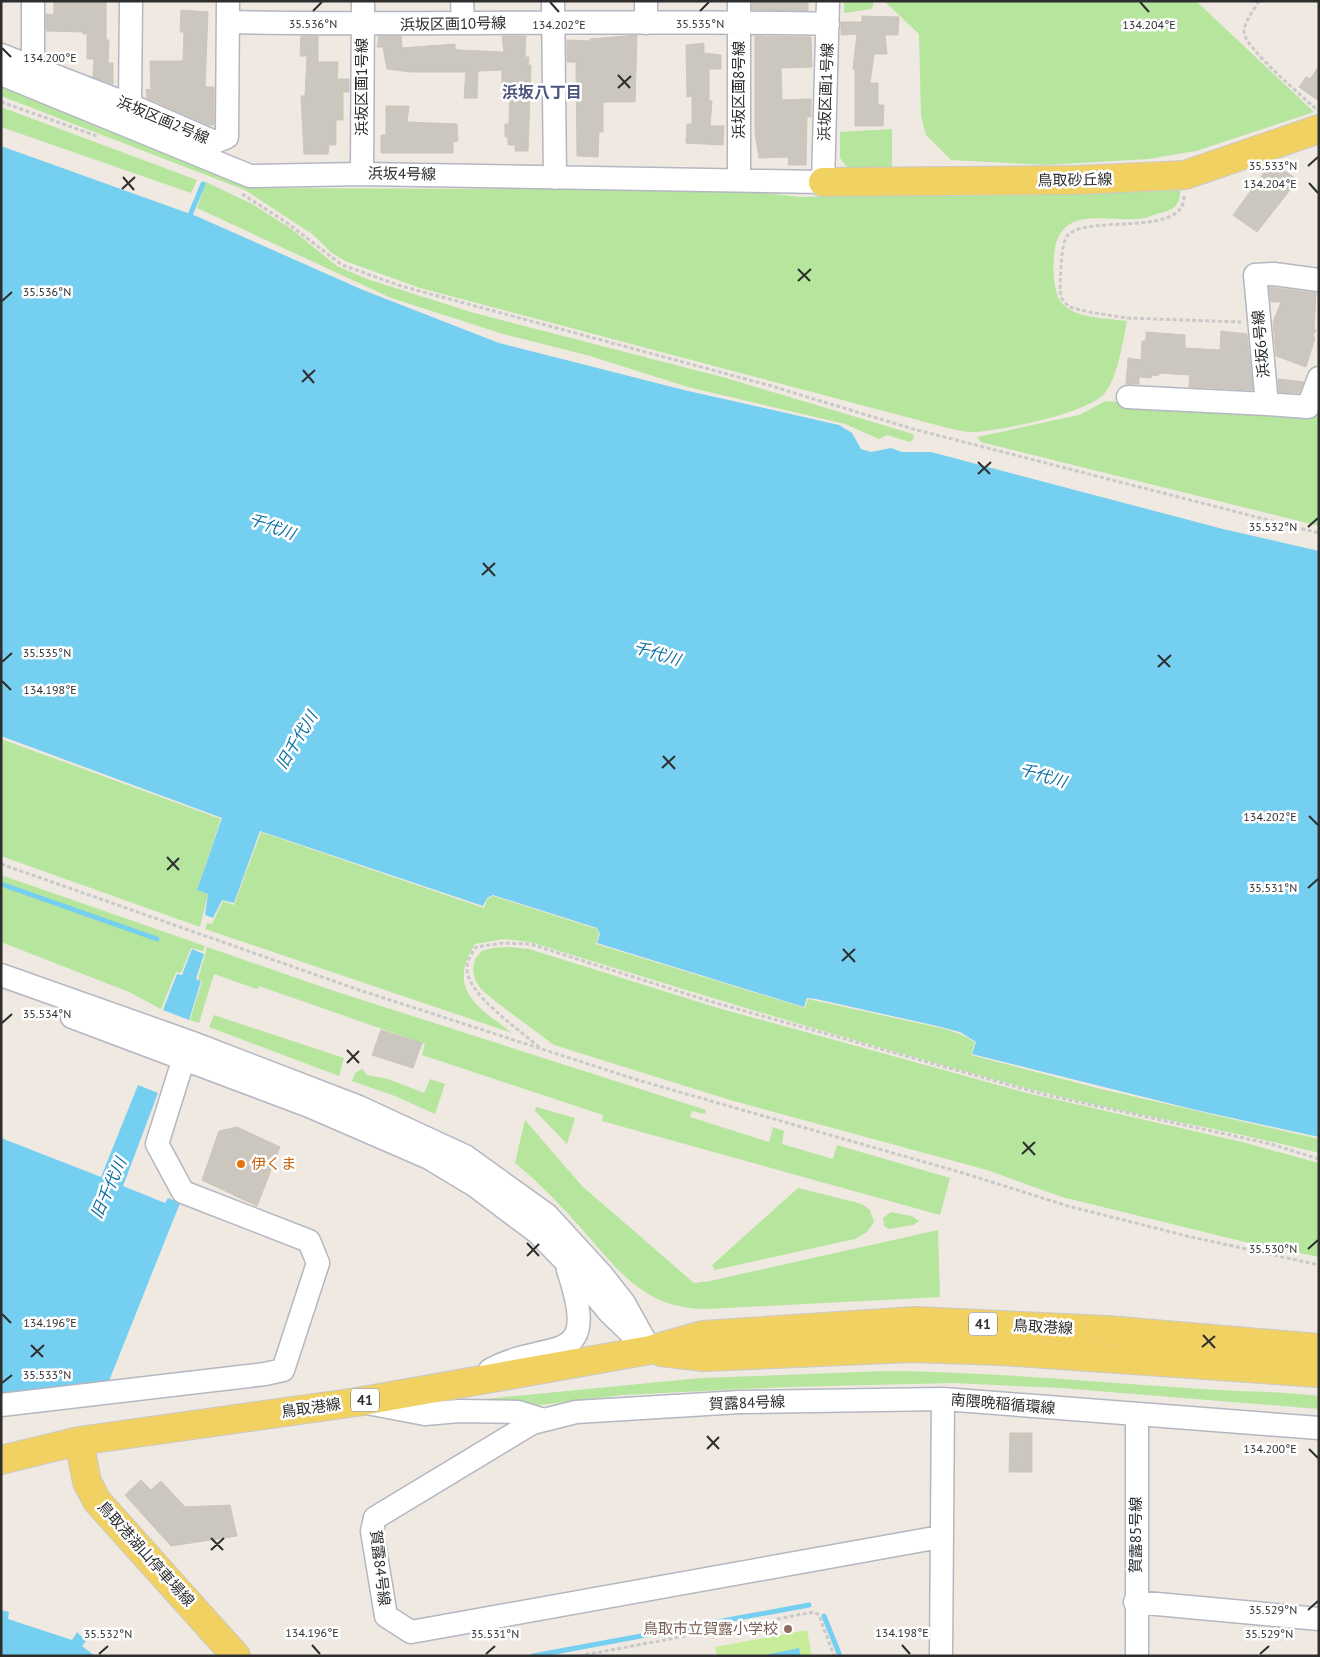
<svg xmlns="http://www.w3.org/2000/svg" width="1320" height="1657" viewBox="0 0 1320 1657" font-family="'PT Sans','Noto Sans JP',sans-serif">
<rect width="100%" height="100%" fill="#efe9e1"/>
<!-- green -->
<path fill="#b6e59e" d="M844,1H874L872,9L844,13Z
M884,1H1196L1314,112L1196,151L1148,159L1046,165L951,160L926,135L921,116L919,34Z
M1,83L252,188L735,190L801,197L1180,188C1181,204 1175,210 1160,213C1153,215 1145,219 1138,219C1102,221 1058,205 1054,256C1053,270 1053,283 1058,297C1067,319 1107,318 1127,321C1123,340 1117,383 1102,396C1079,415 1004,430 974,432C966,433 956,429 948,428L420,288L345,261L332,253L310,232L311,229L309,232L245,190L1,96Z
M1,107L197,180L191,193L1,127Z
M892,129V167H847L840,158V132Z
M206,182L252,204L290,228L337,266L367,279L474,313L726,378L913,434L914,438L910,442L887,435L879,439L845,424L688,387L590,356L503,334L391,298L197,208Z
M1106,401L1319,415V526L981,442L977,437L1079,415Z
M1,739L221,819L197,890L208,894L200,927L1,856Z
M261,832L484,908L487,899L493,896L597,929L599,934L596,944L805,1008L808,999L945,1029L960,1034L975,1042L971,1055L1097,1088L1319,1139V1153C1226,1129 1131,1115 1038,1091C867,1046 699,994 530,942L504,939L475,944C446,990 478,1007 512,1033L205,929L207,923L212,924L223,901L234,905Z
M1,875L205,946L203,951L191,948L181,973L176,972L161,1009L129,992L1,942Z
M207,947L331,990L706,1110L705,1114L692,1111L690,1117L769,1142L773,1127L784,1131L782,1144L833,1159L837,1145L950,1178L940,1215L602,1121L603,1115L422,1055L425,1044L259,986L257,989L214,974L199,1023L190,1020L202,981L198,979Z
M509,947L529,949L718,1008L1027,1093L1242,1142L1319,1163V1257L1245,1242L1062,1197L987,1170L730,1100L554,1045L495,1001L481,989L475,980L473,969L475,959L482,951L492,948Z
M214,1015L344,1058L339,1076L209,1027Z
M362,1069L367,1075L388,1079L424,1093L430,1079L445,1084L435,1114L395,1096L352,1081L355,1073Z
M536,1107L575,1118L567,1144L535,1111Z
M525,1120L582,1186L694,1283L710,1281L938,1230L940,1297L706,1309C643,1309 618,1269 580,1227C560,1204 538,1182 515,1163Z
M798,1188L862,1204L870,1210L874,1222L867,1232L855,1239L715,1270L712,1265Z
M891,1212L912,1216L919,1221L913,1225L889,1229L884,1226L883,1218Z
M887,1371C992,1372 1096,1382 1201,1389C1240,1392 1280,1391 1319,1396V1409L1061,1388L954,1383L787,1387L623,1395L532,1406L422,1405L701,1378Z"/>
<!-- pitch -->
<path fill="#c9ec9a" d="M807,1630L812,1656H717L715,1647Z"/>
<!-- water -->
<path fill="#75cff0" d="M1,146L196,216L363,290L499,343L684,390L839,425L852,433L861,449L871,452L891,448L902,452H931L1223,529L1319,551V1137L1196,1110L972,1054L976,1042L960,1032L937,1026L816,999L807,998L804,1007L597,943L600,934L597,928L493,895L487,898L483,906L260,831L234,903L222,900L213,918L205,915L208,894L197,890L222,818L1,736Z
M192,949L204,954L196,979L201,981L189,1020L163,1010L177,974L182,975Z
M138,1085L158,1093L123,1186L165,1203L168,1198L180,1203L105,1391L1,1401V1138L101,1177Z
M1,1610L9,1612L8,1619L72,1640L77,1632L86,1641L82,1646L95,1656H1Z
M799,1648L801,1656H759Z"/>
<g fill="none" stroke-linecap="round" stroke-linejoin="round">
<!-- stream -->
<path stroke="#75cff0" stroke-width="5" d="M188,220L203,184
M1,884L157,939
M824,1616L840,1656
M533,1656L809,1605"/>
</g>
<!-- building -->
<path fill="#cbc7bf" stroke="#cbc5ba" d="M54,1H106V40H109L108,63H113V84L93,77L94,59H87V34H83V32L46,31V14L54,15Z
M752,1H808V11L752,10Z
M181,10L208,12L205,87H214V125H209L147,98L146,89L151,90L150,61H183L184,32H180Z
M862,16L899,17L898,35H885L887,54H874L870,83H878V105H884L883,126H855V69H853L857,34L841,35V22H862Z
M637,35L635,102H603V132H599L598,157L577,156L576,62H567V40L590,41V39Z
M301,36H318V62H338L337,79H349V92H343V120H336V145H329L328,154H304L301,96H305L307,56H300Z
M379,36H401L402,48L455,44V49L459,50L504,52L502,36H526L525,57H529L528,65H531L528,151H515V145H508V137H505V124H509L510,93H502V70L478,71L477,98H464L466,72H411L387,69L383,47H377Z
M755,36L811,37L812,67L781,68L782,100L811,99V117H807L806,165H788L789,157L759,158L755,133Z
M704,43V53L721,55V69H709V101H712L710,126H724L723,145L686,143L687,124H692V96L687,97L686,45Z
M1319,66V101L1299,87L1306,77L1310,79Z
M386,106H409L407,122L457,124L458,141L453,142V153H381V135H386Z
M1272,162L1298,180L1257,232L1233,215Z
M1269,287L1316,293L1314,329L1316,330L1313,336L1315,338L1306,367L1276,356L1273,322L1281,302H1271Z
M1221,331L1247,334L1253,390L1189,387L1190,375L1159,373V375L1151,376V378L1139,377V384H1126L1128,358L1141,360L1142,341H1146V332L1185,335V348L1220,350Z
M1278,379L1304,382L1299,393L1279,392Z
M381,1030L422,1043L413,1068L372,1055Z
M237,1127L280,1147L257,1206L202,1180L219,1131Z
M1010,1433H1032V1472H1009Z
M141,1480L151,1490L161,1481L185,1507L230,1505L237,1536L171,1546L125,1495Z"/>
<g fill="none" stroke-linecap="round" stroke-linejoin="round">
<defs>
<path id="minor" d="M33,1V68
M462,1L463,23
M553,1L555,178
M739,1V179
M228,22C428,26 628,19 828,24
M646,23V1
M1,55L130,105L215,142L227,137L228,1
M1,74L250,176L362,174L823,182L828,1
M130,105L131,1
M362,174L363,1
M1319,280L1274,274L1255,275L1267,404L1308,407L1319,378
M1128,397L1267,404
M1,975L190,1042L359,1107L465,1156L547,1215L602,1275L624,1303L650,1350
M72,1017L309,1106L429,1158L474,1185L538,1233L575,1271L609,1312L636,1338
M490,1370C549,1337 602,1372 568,1270
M367,1403L425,1414L459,1411L518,1412L544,1420
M1,1405L265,1374L283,1370L318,1263L309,1241L183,1192L157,1144L187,1048
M940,1537L411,1632L386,1616L372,1531L375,1518L532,1423L576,1412L740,1402L943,1399
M1135,1602L1319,1619
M941,1656L943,1399L1319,1428
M1137,1656V1414"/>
<path id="major" d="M823,182L1078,180L1185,175L1319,129
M661,1352L704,1357L912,1348L1002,1351L1319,1373
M79,1441L87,1482L97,1501L236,1656
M1,1460L79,1441L357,1402L650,1350L703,1335L915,1321L1107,1330L1319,1348"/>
</defs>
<!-- minor casing -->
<use href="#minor" stroke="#b4b7c1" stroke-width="25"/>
<!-- major casing -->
<use href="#major" stroke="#c9c9c9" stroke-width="30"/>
<!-- path -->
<path stroke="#c9c9c9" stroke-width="3" stroke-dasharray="4 2.5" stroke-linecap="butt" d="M1259,1C1254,10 1244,22 1244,32C1244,47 1303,97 1316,109
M1,102L97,136
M242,194L286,222L342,265L401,286L768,385L913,429L1319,533
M1184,196C1185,238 1089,214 1068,235C1060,244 1061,278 1060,291L1062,299L1069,307L1089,312L1127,318L1241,322
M1,864L359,990L641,1081L963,1173L1068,1206L1187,1236L1319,1265
M539,1047C520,1030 466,994 467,968C467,960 472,953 476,947L503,943L530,944L709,1001L1042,1094L1271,1144L1319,1159
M579,1656L814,1612L819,1615L834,1656"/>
<!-- minor -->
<use href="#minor" stroke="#fff" stroke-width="22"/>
<!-- major -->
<use href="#major" stroke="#f2d163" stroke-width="28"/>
</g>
<!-- ticks -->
<path fill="none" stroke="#2e2e2e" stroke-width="2" d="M550,2L559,12M1140,2L1149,12M313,11L322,2M700,11L709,2M2,48L11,57M618,75L630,88M618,88L631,76M1308,166L1318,157M123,177L134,190M1309,183L1318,193M122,189L135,177M798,269L810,281M798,281L811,269M2,301L12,292M303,370L314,383M302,382L315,370M978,462L990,474M978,474L991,462M1308,527L1318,518M483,563L495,576M482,575L495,563M1158,655L1170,667M2,662L12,653M1158,667L1171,655M2,681L11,690M663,756L675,769M662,768L675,756M1309,816L1318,825M167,857L179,870M167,870L179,858M1308,888L1318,879M843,949L855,962M842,961L855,949M2,1023L12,1014M347,1050L359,1063M347,1063L359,1051M1023,1142L1035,1155M1022,1154L1035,1142M527,1243L539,1256M1308,1249L1318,1240M527,1256L539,1244M2,1314L11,1323M1203,1335L1215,1348M31,1345L43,1357M1202,1347L1215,1336M31,1357L44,1345M2,1383L12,1375M707,1436L719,1449M707,1449L719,1437M1309,1449L1318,1458M211,1538L223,1550M211,1550L224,1538M1308,1610L1318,1601M312,1645L320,1654M902,1645L910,1654M99,1654L108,1646M486,1654L495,1646M1260,1654L1269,1646"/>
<!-- markers -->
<circle fill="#e8710a" stroke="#fff" stroke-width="2" cx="241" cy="1164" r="5"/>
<circle fill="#8d6e63" stroke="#fff" stroke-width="2" cx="788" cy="1629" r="5"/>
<g text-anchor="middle" stroke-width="5" stroke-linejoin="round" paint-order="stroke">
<!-- shield labels -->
<g fill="#fff" stroke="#6d6d6d" stroke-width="1">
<rect x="969" y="1312.5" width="28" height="23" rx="4"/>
<rect x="351" y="1388.5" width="28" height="23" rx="4"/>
</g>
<g font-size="14" font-weight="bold" fill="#2e2e2e">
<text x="983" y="1329">41</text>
<text x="365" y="1405">41</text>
</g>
<!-- street labels -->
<g font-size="15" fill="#2e2e2e" stroke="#fff">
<text transform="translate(453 24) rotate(-1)" y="5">浜坂区画10号線</text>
<text transform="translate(362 87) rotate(-90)" y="5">浜坂区画1号線</text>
<text transform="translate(739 90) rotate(-90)" y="5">浜坂区画8号線</text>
<text transform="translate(826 92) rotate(-88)" y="5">浜坂区画1号線</text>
<text transform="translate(163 120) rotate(23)" y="5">浜坂区画2号線</text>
<text transform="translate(402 174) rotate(1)" y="5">浜坂4号線</text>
<text transform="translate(1075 180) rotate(-1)" y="5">鳥取砂丘線</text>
<text transform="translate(1261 344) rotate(-95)" y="5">浜坂6号線</text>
<text transform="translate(1043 1327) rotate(3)" y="5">鳥取港線</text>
<text transform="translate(747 1403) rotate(-2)" y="5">賀露84号線</text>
<text transform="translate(1003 1404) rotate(5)" y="5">南隈晩稲循環線</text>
<text transform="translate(311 1408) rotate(-8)" y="5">鳥取港線</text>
<text transform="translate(1136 1535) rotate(-90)" y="5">賀露85号線</text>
<text transform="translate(146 1554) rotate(48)" y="5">鳥取港湖山停車場線</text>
<text transform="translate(380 1568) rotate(83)" y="5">賀露84号線</text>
</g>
<!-- food labels -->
<g font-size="15" fill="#c56008" stroke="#fff" text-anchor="start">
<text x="251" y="1169">伊くま</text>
</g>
<!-- education labels -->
<g font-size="15" fill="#785e54" stroke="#fff" text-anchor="end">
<text x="778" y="1634">鳥取市立賀露小学校</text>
</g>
<!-- neighbourhood labels -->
<g font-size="16" font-weight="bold" fill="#4d5680" stroke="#fff">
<text x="542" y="98">浜坂八丁目</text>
</g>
<!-- water labels -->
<g font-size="16" font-style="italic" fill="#0d6fa3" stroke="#fff">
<text transform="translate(272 526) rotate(20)" y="6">千代川</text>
<text transform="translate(657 653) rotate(17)" y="6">千代川</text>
<text transform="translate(296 740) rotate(-59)" y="6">旧千代川</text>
<text transform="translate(1043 775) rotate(17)" y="6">千代川</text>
<text transform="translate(108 1188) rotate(-66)" y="6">旧千代川</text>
</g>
</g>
<g font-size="12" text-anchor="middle" fill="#2e2e2e" stroke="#fff" stroke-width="5" stroke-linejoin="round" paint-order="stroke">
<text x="313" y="28">35.536°N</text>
<text x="700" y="28">35.535°N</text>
<text x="559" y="29">134.202°E</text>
<text x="1149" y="29">134.204°E</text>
<text x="50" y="62">134.200°E</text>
<text x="1273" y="170">35.533°N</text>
<text x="1270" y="188">134.204°E</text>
<text x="47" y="296">35.536°N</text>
<text x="1273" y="531">35.532°N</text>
<text x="47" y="657">35.535°N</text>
<text x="50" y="694">134.198°E</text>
<text x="1270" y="821">134.202°E</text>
<text x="1273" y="892">35.531°N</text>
<text x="47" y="1018">35.534°N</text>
<text x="1273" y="1253">35.530°N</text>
<text x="50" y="1327">134.196°E</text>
<text x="47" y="1379">35.533°N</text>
<text x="1270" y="1453">134.200°E</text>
<text x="1273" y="1614">35.529°N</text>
<text x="312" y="1637">134.196°E</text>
<text x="902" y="1637">134.198°E</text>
<text x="108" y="1638">35.532°N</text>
<text x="495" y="1638">35.531°N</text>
<text x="1269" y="1638">35.529°N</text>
</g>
<!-- border -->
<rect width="1320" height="1657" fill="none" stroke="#2e2e2e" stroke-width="5"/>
</svg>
